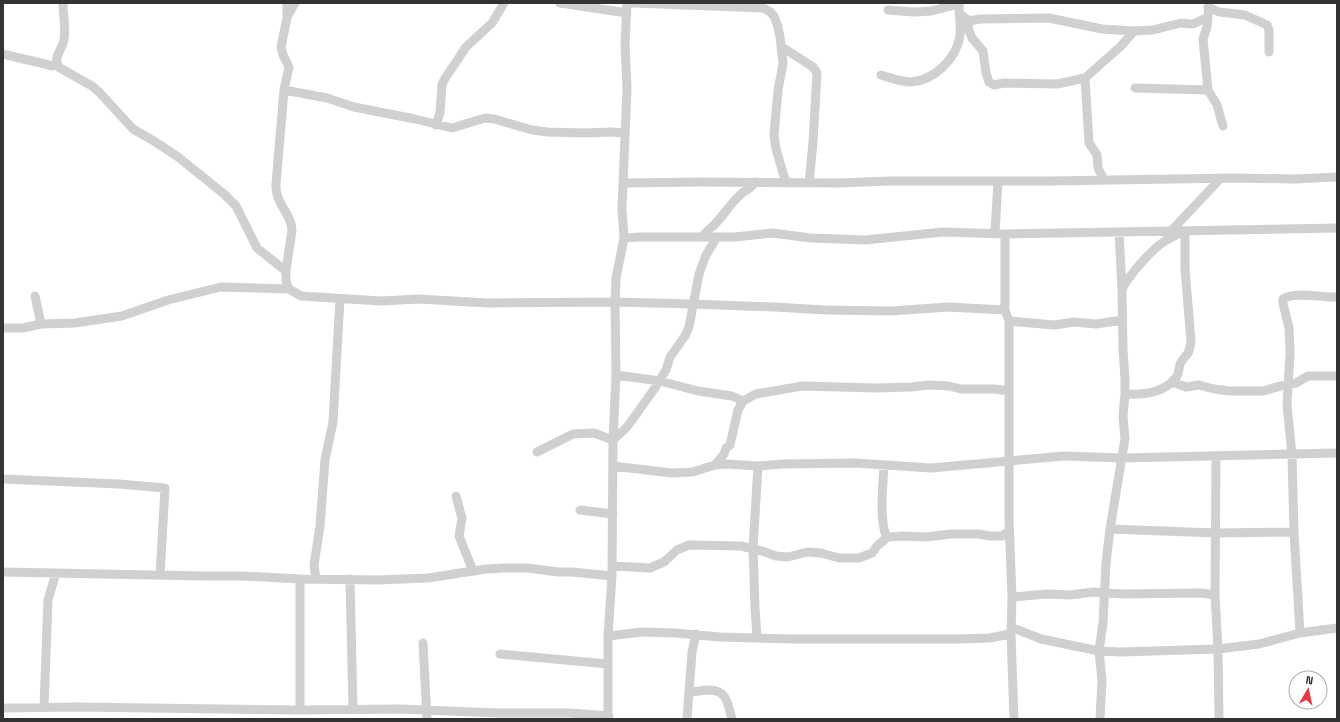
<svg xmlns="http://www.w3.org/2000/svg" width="1340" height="722" viewBox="0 0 1340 722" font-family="'Space Grotesk',sans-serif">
<rect width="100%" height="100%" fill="#fff"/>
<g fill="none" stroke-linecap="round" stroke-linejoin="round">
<!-- minor -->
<path stroke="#d0d0d0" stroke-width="9" d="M63,3C63,15 66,27 64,39C63,49 51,59 60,68L92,86L99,92L133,129L154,141L178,157L224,194L236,206L257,248L286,271
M287,3V18L281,47L283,55L289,67L284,90L276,184C276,187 276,191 277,194C280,208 291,214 292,230L286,271V281L289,289L301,296L381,301L419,299L487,303L615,302L693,304L774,307L826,310L891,311L948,307L1005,310
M560,3L627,13
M633,3L763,8L769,11L774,16L778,27L780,37L783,64L778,90L774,135L776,149L786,183
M1209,3L1207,27L1203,39L1208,90L1217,105L1223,126
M1208,7L1219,12L1245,15L1267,25L1269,30V52
M888,10L914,12L931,11L959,4V3
M959,13L969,21L968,28L972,38L983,51L986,73L989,82L994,85L1004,83L1057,84L1085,78L1089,143L1097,155L1098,168L1104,180
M287,17L295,3
M969,21L980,19L1049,18L1102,29L1134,31L1153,30L1181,23L1193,24L1208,17
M782,47L813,67L817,73L813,143L809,183
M3,54L53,66L57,65
M881,75C891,78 901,82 911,82C935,80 956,59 960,36C961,26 959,14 959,4
M1085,78L1121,46L1134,31
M1135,88L1208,90
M284,90L327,98L354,107L415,119L452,128L485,118L494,119L532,130L548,132L585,133L610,132L625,133
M436,125L440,113L442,84L446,77L466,47L492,23L504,3
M623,183L701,182L840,183L889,181H1050L1235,178L1294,179L1337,177
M1171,231L1221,178
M995,233L998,181
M1005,234V310L1009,321V519L1012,597L1011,634L1014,719
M703,236C706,231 710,229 714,225C724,215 731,203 741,194C746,190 753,187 755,182
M624,238L639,237H735L772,233L811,238L865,240L943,232L1005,234L1337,228
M1122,289C1130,274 1151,250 1165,241C1171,237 1178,234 1185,231V269L1191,341C1190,345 1190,350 1188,353C1185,357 1182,360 1180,364C1179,368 1179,372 1177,376C1166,393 1143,395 1125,394
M35,296L41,324
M1009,321L1054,325L1074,322L1096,324L1122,320
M3,328H23L41,324L75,323L122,316L168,300L221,287L289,289
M616,375L660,381L698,391L732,396L743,401
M1172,382L1186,387L1199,385L1214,389L1229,391H1263L1288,384L1296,383L1308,376H1337
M537,452L573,434L594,433L613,440L627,427L655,388L666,370L670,357L685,336L689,327L699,274L706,255L714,242L716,237
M1216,456L1215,595L1218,649L1219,719
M715,465L724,454L726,448L730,445L738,410L743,401L756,394L802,386L876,388L911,387L929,385L949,386L961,389H994L1009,391
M884,465C883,486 879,516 886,536L888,537
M613,466L672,473L693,472L715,465L726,464L758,466L783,464L855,463L931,468L1064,456L1122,458L1337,453
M3,479L119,484L165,488L160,575
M456,496L462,518L459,536L473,571
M580,510L613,514
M1110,529L1216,533L1294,532
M612,566L650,568L664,562L677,550L689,545L741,546L762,551L776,556L788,557L807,552L821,553L839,558H859L872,553L878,545L888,537L903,536L926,537L951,534H978L990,536H1002L1009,531
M3,572L203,576H243L300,579L378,580L428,578L486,569L505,568H528L558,572H572L612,576
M316,579L314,565L320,526L325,460L333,422L340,299
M350,579L353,709
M1012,597L1046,594L1070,595L1093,592L1123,594L1201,593L1215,595
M1011,627L1041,639L1099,651L1120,652L1218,649L1259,644L1300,633L1337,628
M1300,633L1294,532L1292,455L1287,405L1290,353L1289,328L1283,303V299C1292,291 1325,298 1337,297
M608,636L642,632L675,633L720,637L792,639H959L989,638L1011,634
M757,637L755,608L753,548L758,466
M423,643L427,719
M500,654L608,664
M689,693C697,691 703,690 711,690C728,691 728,706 732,719
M44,707L48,600L56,573
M3,708L78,707L300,710L401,709L498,713H570L609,716
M300,710V579
M608,719V636L612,576L613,440L616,375L615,302L616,278L624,238L622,209L627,89L625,44L627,3
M687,719L692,652L696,634
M1100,719L1102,680L1099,651L1103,623L1106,563L1110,529L1125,439L1123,416L1125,394V379L1123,350L1122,289L1119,232"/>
</g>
<!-- border -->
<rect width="1340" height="722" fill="none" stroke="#333333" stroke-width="8"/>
<!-- north arrow -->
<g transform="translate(1308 690) rotate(9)"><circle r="19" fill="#ffffff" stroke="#adadad"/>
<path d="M0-3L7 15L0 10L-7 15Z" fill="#e63946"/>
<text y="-6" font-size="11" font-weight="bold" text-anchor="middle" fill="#333333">N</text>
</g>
</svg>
